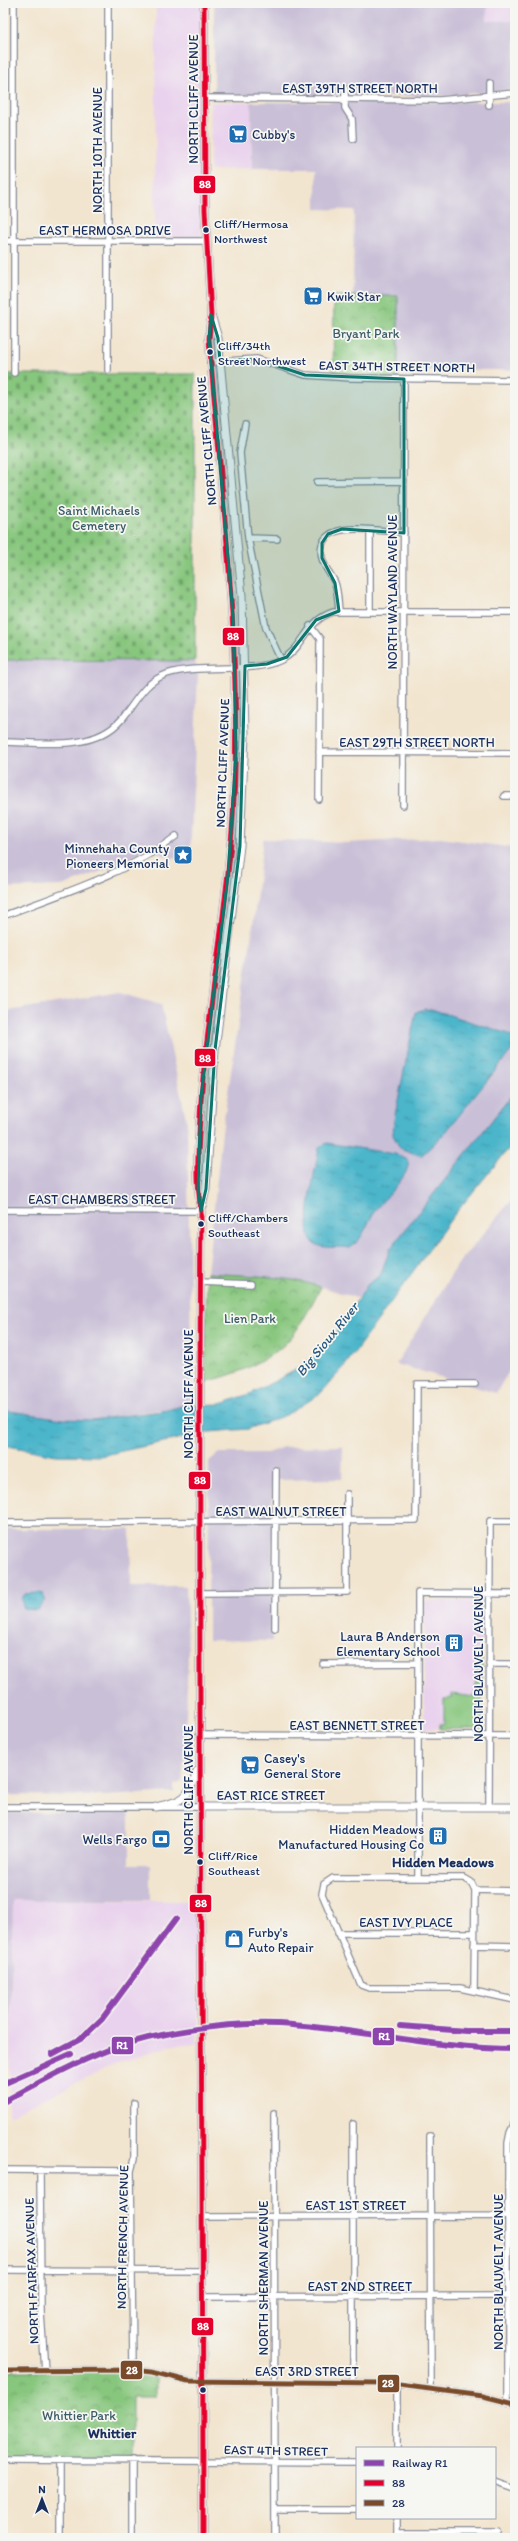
<svg xmlns="http://www.w3.org/2000/svg" width="518" height="2541" viewBox="0 0 518 2541" font-family="Itim,sans-serif">
<defs>
<pattern id="cemetery-stones" width="16" height="16" patternUnits="userSpaceOnUse"><rect width="16" height="16" fill="#87c67d"/><path d="M2 7V4a2 2 0 0 1 4 0v3zM10 15v-3a2 2 0 0 1 4 0v3z" fill="#6ea16a"/></pattern>
<pattern id="park-crowns" width="20" height="18" patternUnits="userSpaceOnUse"><rect width="20" height="18" fill="#87c67d"/><path d="M2 6a3 3 0 1 1 6 0M12 15a3 3 0 1 1 6 0" fill="none" stroke="#6ea16a"/></pattern>
<pattern id="water-ripples" width="26" height="14" patternUnits="userSpaceOnUse"><rect width="26" height="14" fill="#4cb5ca"/><path d="M2 4q2-2 4 0t4 0M15 11q2-2 4 0t4 0" fill="none" stroke="#3e94a7"/></pattern>
</defs>
<rect width="100%" height="100%" fill="#f6f6f2"/>
<filter id="ink" filterUnits="userSpaceOnUse"><feTurbulence type="fractalNoise" baseFrequency=".025" numOctaves="2"/><feDisplacementMap in="SourceGraphic" scale="8" xChannelSelector="R" yChannelSelector="G"/><feConvolveMatrix kernelMatrix="1 2 1 2 8 2 1 2 1" color-interpolation-filters="sRGB"/></filter>
<filter id="wash" filterUnits="userSpaceOnUse"><feTurbulence type="fractalNoise" baseFrequency=".012" numOctaves="4" result="noise"/><feDisplacementMap in="SourceGraphic" scale="16" xChannelSelector="R" yChannelSelector="G"/><feGaussianBlur stdDeviation="0.9" result="paint"/><feColorMatrix in="noise" values="0 0 0 0 0 0 0 0 0 0 0 0 0 0 0 0 0 1.4 0 .05"/><feComposite in="paint" operator="in"/></filter>
<g filter="url(#wash)">
<rect width="100%" height="100%" fill="#f2e5cf"/>
<!-- built -->
<path fill="#e9d2ed" d="M156,3H201V238L155,237Z
M487,3H515V21H487Z
M211,102H251L252,169L210,170Z
M482,1600L481,1728L424,1729L425,1601Z
M13,1900L197,1901L198,2043L173,2045L114,2064L9,2116Z"/>
<!-- industrial -->
<path fill="#c9bfd7" d="M214,3H487V21H515V89L444,96L214,95Z
M251,102H515V370H398V296H353L354,210L316,209V169H252Z
M3,660L195,661L198,673L190,860L171,858L147,848L121,864L62,886L3,888Z
M440,838L515,848V1103L363,1300L306,1282L207,1273L222,1132L254,919L263,839L346,843Z
M120,992L161,1004L187,1123L192,1405L91,1420L63,1419L3,1410V1012Z
M515,1196V1361L496,1393L396,1364L458,1264Z
M343,1446L342,1479L272,1480V1641L208,1640L209,1461L219,1453H267L283,1447Z
M3,1529H130L131,1586H186L188,1653L185,1746L182,1782L174,1785V1792L105,1796L3,1795Z
M3,1813H129V1864H150V1900H13L10,2027H3Z"/>
<!-- grass -->
<path fill="#87c67d" stroke="#517a6e" d="M478,1659H482V1729H440V1724H444V1699L452,1698V1694L475,1697Z"/>
<!-- cemetery -->
<path fill="url(#cemetery-stones)" stroke="#517a6e" d="M3,374H195V661L3,660Z"/>
<!-- park -->
<path fill="url(#park-crowns)" stroke="#517a6e" d="M334,296H398V379L333,377Z
M207,1273C245,1276 285,1275 321,1287C312,1303 304,1321 293,1335C274,1360 235,1375 205,1382Z
M133,2370L156,2373V2397H132V2460H3V2371Z"/>
<!-- water -->
<path fill="url(#water-ripples)" stroke="#347294" d="M424,1009L437,1011L509,1034L515,1038V1046L445,1133L421,1156L400,1148L393,1135L394,1120L416,1012Z
M515,1091V1141L454,1215L344,1367L320,1394L286,1415L248,1429L209,1432L100,1456L56,1455L3,1445V1410L63,1419L91,1420L162,1411L186,1405L221,1404L252,1393L294,1371L324,1350L368,1284L380,1276L390,1249Z
M327,1143L395,1154L408,1160C412,1174 385,1197 377,1208C367,1221 365,1238 350,1248C337,1245 326,1251 314,1243C299,1233 317,1165 319,1147Z
M39,1593L43,1594L45,1600L37,1610L24,1609L21,1599L25,1594Z"/>
</g>
<g filter="url(#ink)">
<g fill="none" stroke-linecap="round" stroke-linejoin="round">
<defs>
<path id="minor" d="M108,3V370
M489,83V105
M345,88V108L352,119L353,139
M205,98L440,100L515,93
M3,241H206
M210,362L257,359L305,375L351,378L515,380
M14,373V3
M245,424L240,453L248,538L266,628L281,660
M317,482L404,481
M370,531V610
M248,538L277,539
M339,611C338,602 338,591 335,583C331,574 324,568 322,558C313,516 380,531 404,533
M310,626L320,639L319,799
M3,742C41,742 93,752 121,720C136,702 144,682 167,674C200,663 253,674 281,660C305,648 305,621 333,612H515
M319,752L515,753
M504,796H515
M403,805L404,379
M3,916C58,895 131,872 176,836
M3,1210L201,1211
M200,1282L251,1284
M3,1523L416,1520L417,1384H475
M201,1593L347,1592V1494
M275,1628L276,1470
M323,1664L418,1663
M489,1664H515
M199,1735L515,1736
M3,1807H199
M489,1807L490,1521H515
M418,1878V1593L515,1594
M475,1890L515,1891
M338,1933H474
M474,1945L515,1946
M474,1990L475,1890L471,1882L464,1878H333L324,1884L322,1894L361,1985L369,1988H460L515,2000
M274,2113L275,2538
M353,2124V2382
M430,2136L431,2389
M3,2170L131,2171
M40,2170L41,2313L45,2371
M204,2217L508,2216
M3,2270L204,2271
M204,2297L515,2296
M133,2370L131,2171L134,2159V2103
M3,2371L133,2370L152,2372L188,2381L384,2383L483,2396L515,2404
M508,2402V2143L510,2133L515,2122
M397,2448V2384
M3,2460L357,2462
M132,2460V2538
M495,2482L515,2489
M275,2510H357
M397,2518V2538
M397,2532H498
M60,2538V2460"/>
<path id="major" d="M202,1206L206,1189L215,1050L240,846L245,736L242,596L218,338L212,318
M156,1807C184,1801 188,1799 197,1771
M199,1807H515
M203,2538C203,2095 197,1653 201,1211C195,1174 199,1137 201,1101C208,1006 227,912 233,817C243,656 222,498 209,339L211,315L205,210L204,3"/>
</defs>
<!-- minor casing -->
<use href="#minor" stroke="#868a96" stroke-width="8"/>
<!-- major casing -->
<use href="#major" stroke="#868a96" stroke-width="9"/>
<!-- minor -->
<use href="#minor" stroke="#fff" stroke-width="5.5"/>
<!-- major -->
<use href="#major" stroke="#fff" stroke-width="7"/>
<defs>
<path id="bus-1" d="M203,2538C203,2095 197,1653 201,1211C195,1174 199,1137 201,1101C208,1006 227,912 233,817C243,656 222,498 209,339L211,315L205,210L204,3"/>
<path id="bus-2" d="M3,2371L133,2370L152,2372L188,2381L384,2383L483,2396L515,2404"/>
</defs>
<!-- bus-1 casing -->
<use href="#bus-1" stroke="#f6f6f2" stroke-width="8"/>
<!-- bus-2 casing -->
<use href="#bus-2" stroke="#f6f6f2" stroke-width="8"/>
<!-- bus-1 -->
<use href="#bus-1" stroke="#e4002b" stroke-width="5"/>
<!-- bus-2 -->
<use href="#bus-2" stroke="#7a4b2a" stroke-width="5"/>
<defs>
<path id="rail-1" d="M400,2026L466,2031H515
M52,2054L82,2038L102,2019L176,1919
M3,2084L71,2054
M3,2102C38,2083 74,2063 111,2049C158,2032 228,2022 278,2024C357,2028 435,2049 515,2049"/>
</defs>
<!-- rail-1 casing -->
<use href="#rail-1" stroke="#f6f6f2" stroke-width="9"/>
<!-- rail-1 -->
<use href="#rail-1" stroke="#8e44ad" stroke-width="6"/>
</g>
</g>
<!-- marked area -->
<path fill="#0f766e" fill-opacity="0.2" stroke="#0f766e" stroke-width="3" stroke-linejoin="round" d="M211,315L218,338L220,361L257,359L305,375L404,379V533L342,529L328,534L322,543V558L335,583L339,611L316,620L287,657L267,664L245,666L240,846L215,1050L206,1189L201,1211L198,1189L201,1097L228,875L236,753L233,615L209,339Z"/>
<!-- icons -->
<defs>
<symbol id="supermarket-square" viewBox="-11 -11 22 22"><rect x="-9" y="-9" width="18" height="18" rx="4" fill="#1f6fb2" stroke="#f6f6f2"/><path d="M-6-5.5h2.5l.6 2H6L4.5 2H-2.5L-4.4-4H-6ZM-1.5 3.2a1.3 1.3 0 1 0 .1 0ZM3 3.2a1.3 1.3 0 1 0 .1 0Z" fill="#fff"/></symbol>
<symbol id="sight-square" viewBox="-11 -11 22 22"><rect x="-9" y="-9" width="18" height="18" rx="4" fill="#1f6fb2" stroke="#f6f6f2"/><path d="M0-6L1.8-2.2L6-1.7L2.9 1.2L3.7 5.4L0 3.3L-3.7 5.4L-2.9 1.2L-6-1.7L-1.8-2.2Z" fill="#fff"/></symbol>
<symbol id="building-square" viewBox="-11 -11 22 22"><rect x="-9" y="-9" width="18" height="18" rx="4" fill="#1f6fb2" stroke="#f6f6f2"/><path d="M-4-6H4V6H1V3H-1V6H-4ZM-2.5-4.3h1.7v1.8h-1.7ZM.8-4.3h1.7v1.8H.8ZM-2.5-1h1.7V.8h-1.7ZM.8-1h1.7V.8H.8Z" fill="#fff"/></symbol>
<symbol id="bank-square" viewBox="-11 -11 22 22"><rect x="-9" y="-9" width="18" height="18" rx="4" fill="#1f6fb2" stroke="#f6f6f2"/><path d="M-6-4H6V4H-6ZM0-2.3a2.3 2.3 0 1 0 0 4.6a2.3 2.3 0 1 0 0-4.6Z" fill="#fff"/></symbol>
<symbol id="shop-square" viewBox="-11 -11 22 22"><rect x="-9" y="-9" width="18" height="18" rx="4" fill="#1f6fb2" stroke="#f6f6f2"/><path d="M-5-2.5h2.3a2.7 3.5 0 0 1 5.4 0H5L5.5 6h-11ZM-1.5-2.5h3a1.5 2.3 0 0 0-3 0Z" fill="#fff"/></symbol>
</defs>
<g fill-rule="evenodd">
<use href="#supermarket-square" x="227" y="123" width="22" height="22"/>
<use href="#supermarket-square" x="302" y="285" width="22" height="22"/>
<use href="#sight-square" x="172" y="844" width="22" height="22"/>
<use href="#building-square" x="443" y="1632" width="22" height="22"/>
<use href="#supermarket-square" x="239" y="1754" width="22" height="22"/>
<use href="#building-square" x="427" y="1825" width="22" height="22"/>
<use href="#bank-square" x="150" y="1828" width="22" height="22"/>
<use href="#shop-square" x="223" y="1928" width="22" height="22"/>
</g>
<!-- markers -->
<g fill="#1b2f5e" stroke="#f6f6f2" stroke-width="1.5">
<circle cx="206" cy="230" r="3.5"/>
<circle cx="210" cy="352" r="3.5"/>
<circle cx="201" cy="1224" r="3.5"/>
<circle cx="200" cy="1862" r="3.5"/>
<circle cx="203" cy="2390" r="3.5"/>
</g>
<g text-anchor="middle" stroke-width="3.5" stroke-linejoin="round" paint-order="stroke">
<!-- bus labels -->
<g font-size="12" fill="#1b2f5e" stroke="#f6f6f2" text-anchor="start">
<text x="214" y="228">Cliff/Hermosa<tspan x="214" dy="15">Northwest</tspan></text>
<text x="218" y="350">Cliff/34th<tspan x="218" dy="15">Street Northwest</tspan></text>
<text x="208" y="1222">Cliff/Chambers<tspan x="208" dy="15">Southeast</tspan></text>
<text x="208" y="1860">Cliff/Rice<tspan x="208" dy="15">Southeast</tspan></text>
</g>
<!-- street labels -->
<g font-size="13" fill="#1b2f5e" stroke="#f6f6f2">
<text x="360" y="93">EAST 39TH STREET NORTH</text>
<text transform="translate(193 99) rotate(-90)" y="5">NORTH CLIFF AVENUE</text>
<text transform="translate(97 150) rotate(-90)" y="5">NORTH 10TH AVENUE</text>
<text x="105" y="235">EAST HERMOSA DRIVE</text>
<text transform="translate(397 366) rotate(1)" y="5">EAST 34TH STREET NORTH</text>
<text transform="translate(206 441) rotate(-95)" y="5">NORTH CLIFF AVENUE</text>
<text transform="translate(392 592) rotate(-90)" y="5">NORTH WAYLAND AVENUE</text>
<text x="417" y="747">EAST 29TH STREET NORTH</text>
<text transform="translate(222 763) rotate(-88)" y="5">NORTH CLIFF AVENUE</text>
<text x="102" y="1204">EAST CHAMBERS STREET</text>
<text transform="translate(188 1394) rotate(-90)" y="5">NORTH CLIFF AVENUE</text>
<text x="281" y="1516">EAST WALNUT STREET</text>
<text transform="translate(478 1664) rotate(-90)" y="5">NORTH BLAUVELT AVENUE</text>
<text x="357" y="1730">EAST BENNETT STREET</text>
<text transform="translate(188 1790) rotate(-90)" y="5">NORTH CLIFF AVENUE</text>
<text x="271" y="1800">EAST RICE STREET</text>
<text x="406" y="1927">EAST IVY PLACE</text>
<text x="356" y="2210">EAST 1ST STREET</text>
<text transform="translate(122 2237) rotate(-89)" y="5">NORTH FRENCH AVENUE</text>
<text transform="translate(31 2271) rotate(-92)" y="5">NORTH FAIRFAX AVENUE</text>
<text transform="translate(498 2272) rotate(-90)" y="5">NORTH BLAUVELT AVENUE</text>
<text transform="translate(263 2278) rotate(-90)" y="5">NORTH SHERMAN AVENUE</text>
<text x="360" y="2291">EAST 2ND STREET</text>
<text x="307" y="2376">EAST 3RD STREET</text>
<text transform="translate(276 2450) rotate(1)" y="5">EAST 4TH STREET</text>
</g>
<!-- poi labels -->
<g font-size="13" fill="#1b2f5e" stroke="#f6f6f2" text-anchor="start">
<text x="252" y="139">Cubby's</text>
<text x="327" y="301">Kwik Star</text>
<text x="169" y="853" text-anchor="end">Minnehaha County<tspan x="169" dy="15">Pioneers Memorial</tspan></text>
<text x="440" y="1641" text-anchor="end">Laura B Anderson<tspan x="440" dy="15">Elementary School</tspan></text>
<text x="264" y="1763">Casey's<tspan x="264" dy="15">General Store</tspan></text>
<text x="424" y="1834" text-anchor="end">Hidden Meadows<tspan x="424" dy="15">Manufactured Housing Co</tspan></text>
<text x="147" y="1844" text-anchor="end">Wells Fargo</text>
<text x="248" y="1937">Furby's<tspan x="248" dy="15">Auto Repair</tspan></text>
</g>
<!-- park labels -->
<g font-size="13" fill="#3b5c67" stroke="#f6f6f2">
<text x="366" y="338">Bryant Park</text>
<text x="99" y="515">Saint Michaels<tspan x="99" dy="15">Cemetery</tspan></text>
<text x="250" y="1323">Lien Park</text>
<text x="79" y="2420">Whittier Park</text>
</g>
<!-- water labels -->
<g font-size="14" font-style="italic" fill="#2a577e" stroke="#f6f6f2">
<text transform="translate(327 1339) rotate(-51)" y="5">Big Sioux River</text>
</g>
<!-- neighbourhood labels -->
<g font-size="14" font-weight="bold" fill="#1b2f5e" stroke="#f6f6f2">
<text x="443" y="1867">Hidden Meadows</text>
<text x="112" y="2438">Whittier</text>
</g>
</g>
<g stroke="#f6f6f2" stroke-width="1.5">
<rect x="193" y="175" width="23" height="19" rx="4" fill="#e4002b"/>
<rect x="222" y="627" width="23" height="19" rx="4" fill="#e4002b"/>
<rect x="194" y="1048" width="22" height="19" rx="4" fill="#e4002b"/>
<rect x="188" y="1471" width="23" height="19" rx="4" fill="#e4002b"/>
<rect x="189" y="1894" width="23" height="19" rx="4" fill="#e4002b"/>
<rect x="372" y="2027" width="23" height="19" rx="4" fill="#8e44ad"/>
<rect x="111" y="2036" width="23" height="19" rx="4" fill="#8e44ad"/>
<rect x="191" y="2317" width="23" height="19" rx="4" fill="#e4002b"/>
<rect x="120" y="2360" width="23" height="20" rx="4" fill="#7a4b2a"/>
<rect x="377" y="2374" width="23" height="19" rx="4" fill="#7a4b2a"/>
</g>
<g font-size="11" text-anchor="middle" font-weight="bold" fill="#fff">
<text x="205" y="188">88</text>
<text x="233" y="640">88</text>
<text x="205" y="1062">88</text>
<text x="200" y="1484">88</text>
<text x="201" y="1907">88</text>
<text x="384" y="2040">R1</text>
<text x="122" y="2049">R1</text>
<text x="203" y="2330">88</text>
<text x="132" y="2374">28</text>
<text x="388" y="2387">28</text>
</g>
<!-- margin -->
<rect width="518" height="2541" fill="none" stroke="#f6f6f2" stroke-width="16"/>
<!-- legend -->
<rect x="356" y="2447" width="140" height="72" fill="#f6f6f2" stroke="#9ea6b7"/>
<rect x="364" y="2460" width="20" height="6" fill="#8e44ad" stroke="#9ea6b7"/>
<text x="392" y="2467" font-size="12" fill="#1b2f5e">Railway R1</text>
<rect x="364" y="2480" width="20" height="6" fill="#e4002b" stroke="#9ea6b7"/>
<text x="392" y="2487" font-size="12" fill="#1b2f5e">88</text>
<rect x="364" y="2500" width="20" height="6" fill="#7a4b2a" stroke="#9ea6b7"/>
<text x="392" y="2507" font-size="12" fill="#1b2f5e">28</text>
<!-- north arrow -->
<g transform="translate(42 2499)" stroke="#f6f6f2" stroke-width="3" paint-order="stroke">
<path d="M0-3L7 15L0 10L-7 15Z" fill="#1b2f5e"/>
<text y="-6" font-size="11" font-weight="bold" text-anchor="middle" fill="#1b2f5e">N</text>
</g>
</svg>
